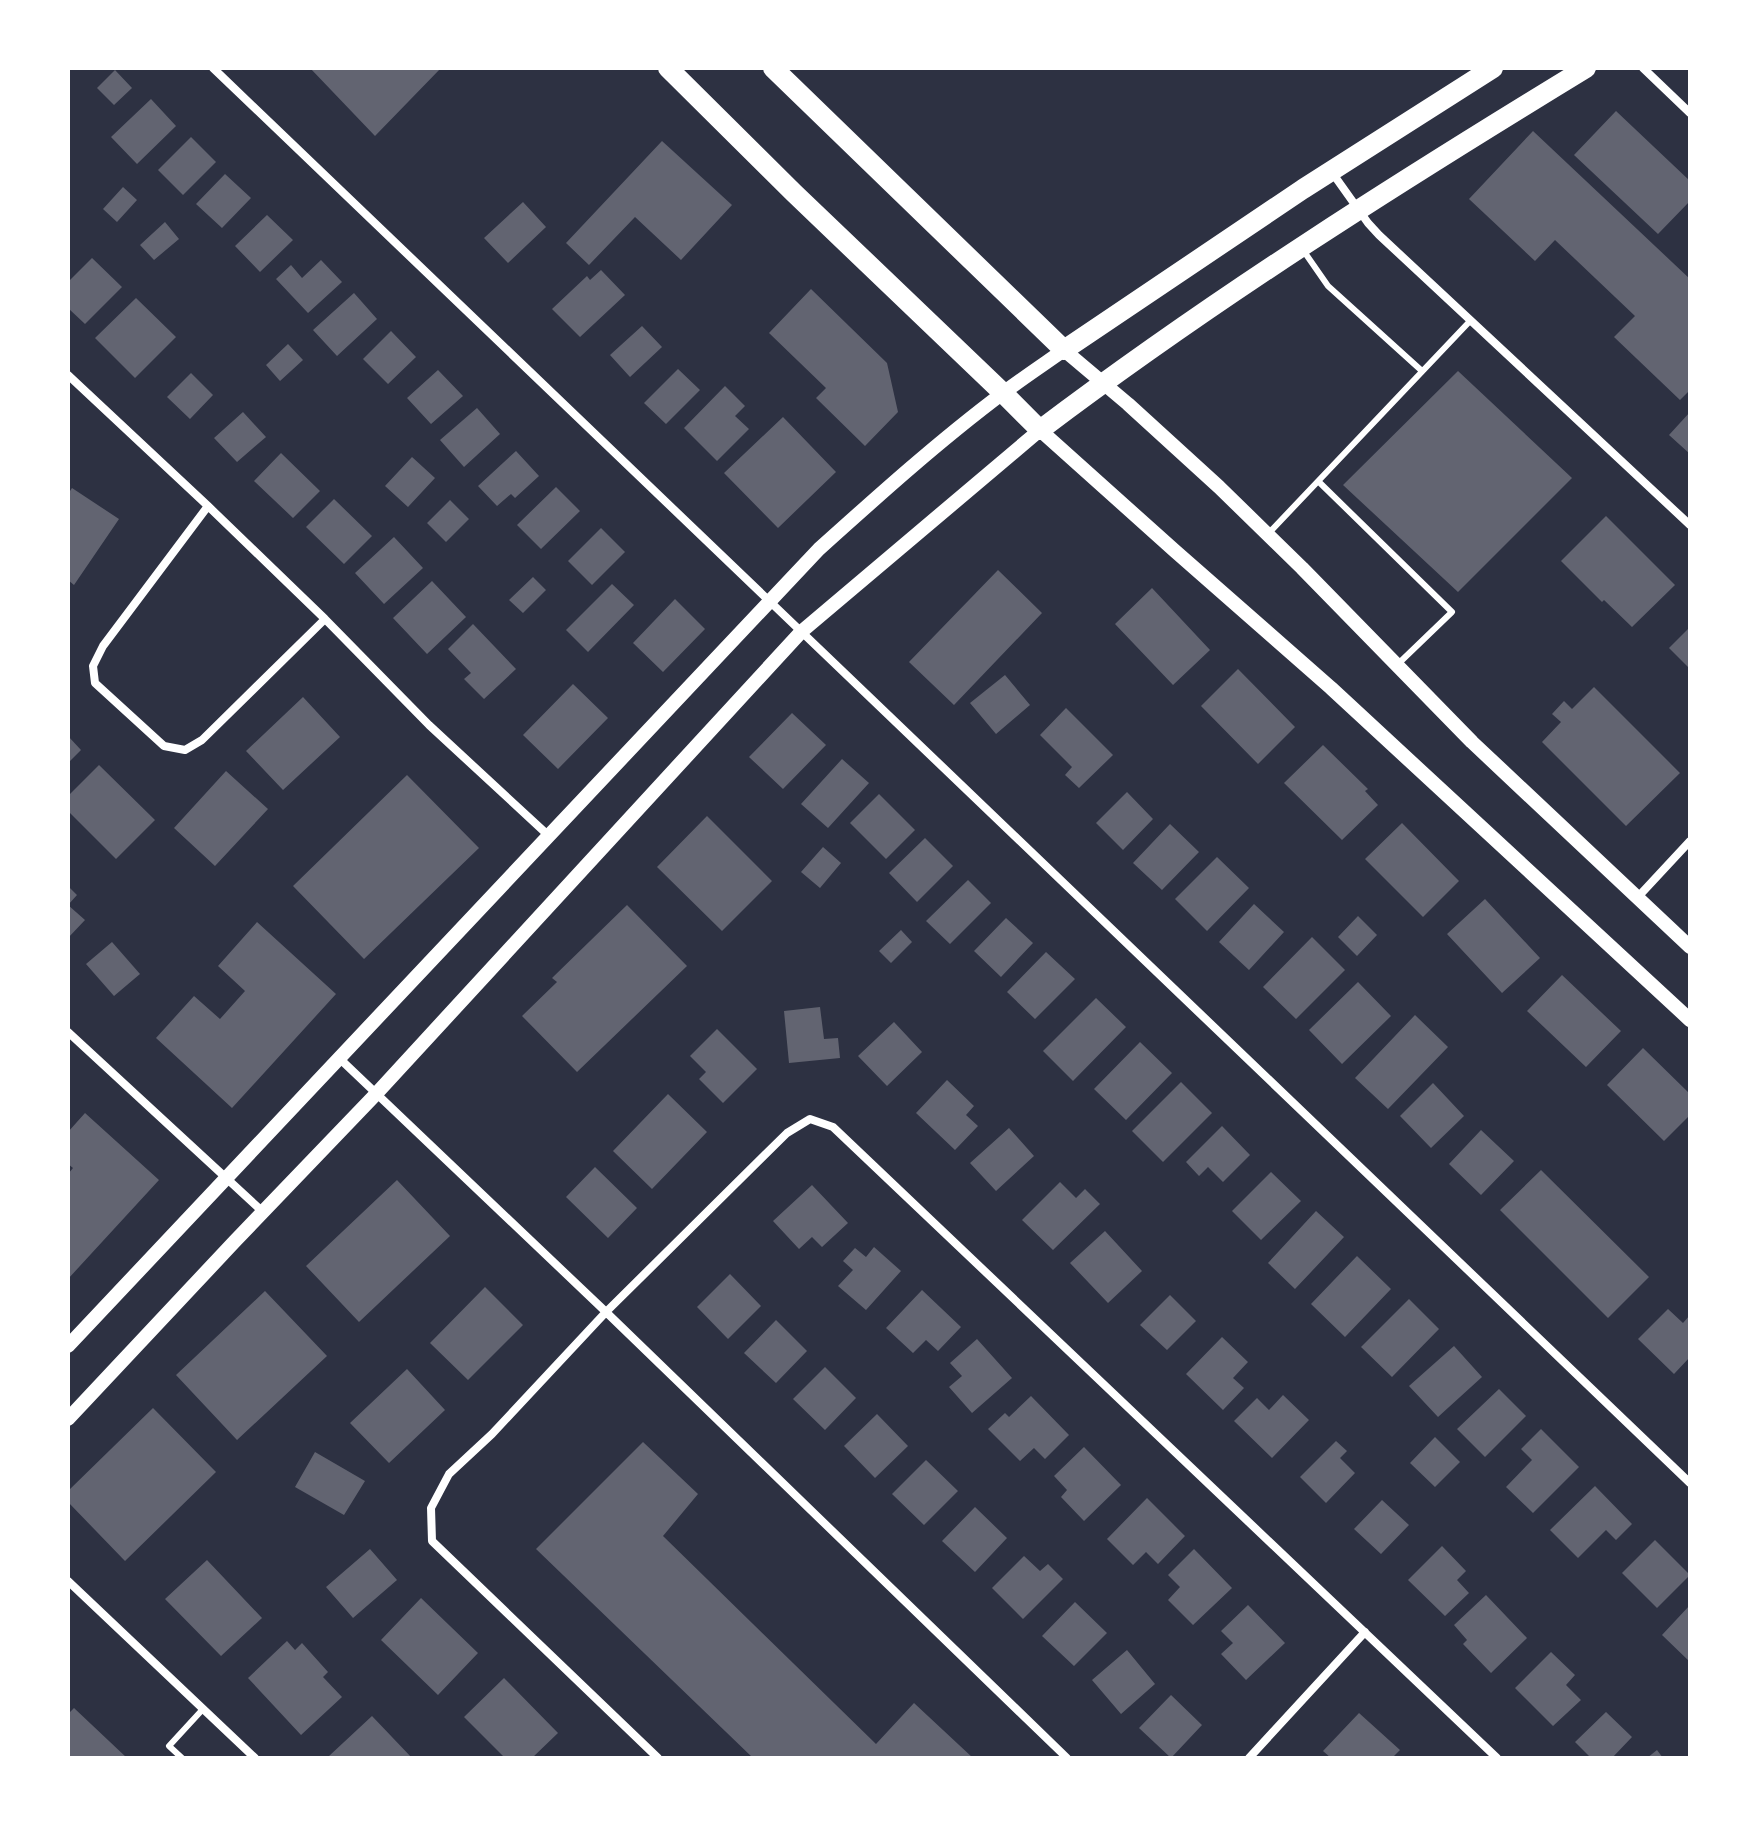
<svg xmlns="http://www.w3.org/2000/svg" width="1758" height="1826" viewBox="0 0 1758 1826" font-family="'Golos Text',sans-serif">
<rect width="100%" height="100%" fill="#2d3142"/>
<!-- building -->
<path fill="#626471" d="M310,68H441L375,136Z
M115,70L132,88L114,105L97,88Z
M151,99L176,126L137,164L111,137Z
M1616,111L1690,181V201L1658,234L1574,155Z
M1533,131L1690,279V390L1680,400L1614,337L1635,316L1555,240L1535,261L1469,199Z
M191,137L216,162L183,195L158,170Z
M662,141L732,205L681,260L635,217L589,265L566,243Z
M225,174L251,198L222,228L196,204Z
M123,187L137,200L117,222L103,209Z
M523,202L546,227L508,263L484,238Z
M267,215L293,240L260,272L235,246Z
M165,222L179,239L154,260L140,245Z
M92,258L122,287L85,324L68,308V282Z
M321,260L342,282L308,313L276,279L291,265L302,278Z
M601,270L625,295L580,337L552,309L587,276L590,280Z
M811,289L887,363L898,412L865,446L816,398L826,388L769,333Z
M354,293L377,319L337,356L313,330Z
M136,298L176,337L135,378L95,338Z
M642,326L662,347L630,377L610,355Z
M391,331L416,357L388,384L363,359Z
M288,344L303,360L280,381L266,365Z
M678,369L700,390L666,424L644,403Z
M438,370L463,396L431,424L407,398Z
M1458,371L1572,478L1458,592L1343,485Z
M191,373L213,395L190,419L167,397Z
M725,386L745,406L735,416L749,429L717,461L684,428Z
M477,408L500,434L464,467L440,440Z
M243,412L266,437L237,462L214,438Z
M1690,412V454L1669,435Z
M783,417L836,472L778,528L724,473Z
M516,451L539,476L515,498L511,494L497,506L478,486Z
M281,453L320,491L293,518L254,481Z
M412,457L435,478L408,507L385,486Z
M556,487L580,511L541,549L517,525Z
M72,488L119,519L74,585L68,580V494Z
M334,499L372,536L344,564L306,527Z
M450,500L469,519L446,542L427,523Z
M1606,516L1675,585L1632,627L1604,600L1602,602L1561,561Z
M601,528L625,552L592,585L568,561Z
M394,537L423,568L384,604L355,573Z
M998,570L1042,613L954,705L909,662Z
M533,577L546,590L523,613L509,600Z
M432,581L466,617L427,654L393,618Z
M612,584L634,605L588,652L566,630Z
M1152,588L1210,650L1173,685L1115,624Z
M675,599L705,629L663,672L633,643Z
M473,624L516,669L484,699L464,679L471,673L448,649Z
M1690,627V669L1669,648Z
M1238,669L1295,727L1258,764L1201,706Z
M1005,675L1030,705L996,734L970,703Z
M573,684L608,718L558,769L523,735Z
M1594,687L1680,773L1626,826L1542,742L1561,722L1552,714L1564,701L1572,709Z
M303,697L340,737L283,790L246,751Z
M1066,708L1113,755L1079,788L1065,775L1072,767L1040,735Z
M792,713L826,745L783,789L749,757Z
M68,736L81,750L68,763Z
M1323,745L1368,789L1365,791L1378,805L1342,840L1284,783Z
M842,759L869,783L828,828L801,804Z
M99,765L155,820L116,859L68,811V796Z
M226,771L268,809L215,866L174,828Z
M407,775L479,848L364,959L293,886Z
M1127,792L1153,819L1123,850L1096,823Z
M879,794L915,830L886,859L850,823Z
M707,816L772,881L722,931L657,867Z
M1402,823L1459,881L1423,917L1365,859Z
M1170,824L1199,852L1162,890L1133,863Z
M925,838L953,866L917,902L889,873Z
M823,847L841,863L820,888L801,872Z
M1217,857L1249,888L1207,931L1175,899Z
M968,880L991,903L950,944L926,921Z
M68,886L77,895L68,905L85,920L68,938Z
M1485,899L1540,958L1502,993L1447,934Z
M1254,904L1284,932L1249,970L1219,942Z
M627,905L687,966L577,1072L522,1016L557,982L552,978Z
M1358,916L1377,935L1357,956L1338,937Z
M1006,918L1033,943L1001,977L974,951Z
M257,922L336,994L232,1108L156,1038L194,996L220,1019L245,991L218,966Z
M901,930L912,942L891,963L879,951Z
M1312,937L1345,970L1296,1019L1263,987Z
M112,942L140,974L114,996L86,964Z
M1046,952L1075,979L1035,1019L1007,992Z
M1562,975L1621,1031L1586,1067L1527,1011Z
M1358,982L1391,1016L1342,1064L1309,1030Z
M1096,998L1126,1027L1073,1081L1043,1051Z
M820,1007L824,1039L838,1038L840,1058L789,1063L784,1011Z
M1415,1015L1448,1047L1388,1109L1355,1078Z
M894,1022L922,1052L887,1086L858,1056Z
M717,1029L757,1069L723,1103L699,1079L706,1072L690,1056Z
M1140,1042L1172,1073L1126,1120L1094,1089Z
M1643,1048L1690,1094V1115L1664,1141L1607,1085Z
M947,1080L974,1106L966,1115L978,1126L955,1150L916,1113Z
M1181,1082L1212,1113L1163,1162L1132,1131Z
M1433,1083L1464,1116L1431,1148L1400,1116Z
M668,1094L707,1132L652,1189L613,1151Z
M85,1113L159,1180L68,1279V1174L73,1168L68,1164V1132Z
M1222,1126L1250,1155L1223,1182L1208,1167L1199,1176L1186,1162Z
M1009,1128L1034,1156L996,1191L970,1163Z
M1481,1130L1514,1161L1481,1195L1449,1164Z
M595,1167L637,1208L608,1238L566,1197Z
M1541,1170L1649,1277L1608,1318L1500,1210Z
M1271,1172L1301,1201L1261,1240L1232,1211Z
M397,1180L450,1236L359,1322L306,1266Z
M1060,1182L1076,1198L1085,1189L1100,1204L1053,1250L1022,1220Z
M812,1185L848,1223L822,1247L812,1237L799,1249L773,1221Z
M1316,1211L1344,1237L1295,1289L1268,1263Z
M1105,1231L1142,1271L1108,1303L1070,1263Z
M874,1247L901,1271L866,1310L838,1286L853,1270L843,1261L855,1248L866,1257Z
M1357,1256L1391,1289L1345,1337L1311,1304Z
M730,1274L761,1306L728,1339L697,1307Z
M485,1287L523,1325L468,1380L430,1343Z
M922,1290L961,1327L938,1351L926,1340L913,1353L886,1328Z
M265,1291L327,1356L237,1440L176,1375Z
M1170,1295L1196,1321L1167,1350L1140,1325Z
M1409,1299L1439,1329L1392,1377L1361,1347Z
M1668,1309L1683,1323L1690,1315V1357L1674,1374L1638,1339Z
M776,1320L807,1351L776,1383L744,1353Z
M1222,1337L1248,1362L1233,1378L1244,1388L1223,1410L1186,1374Z
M977,1339L1012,1378L972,1413L949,1387L962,1376L950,1363Z
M1454,1346L1482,1377L1438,1417L1409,1386Z
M825,1367L856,1398L825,1430L793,1399Z
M407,1369L445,1410L389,1463L350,1423Z
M1499,1389L1526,1416L1485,1457L1457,1429Z
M1283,1395L1309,1420L1272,1458L1234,1421L1257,1398L1269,1410Z
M1031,1396L1069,1435L1045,1459L1034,1448L1020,1461L988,1429L1005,1413L1009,1417Z
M153,1408L216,1472L125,1561L68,1502V1491Z
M877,1414L908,1446L875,1478L844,1446Z
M1541,1429L1579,1467L1533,1513L1506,1487L1532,1460L1521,1449Z
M1435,1437L1460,1462L1435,1487L1410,1463Z
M1336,1441L1347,1451L1340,1458L1355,1473L1326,1503L1300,1477Z
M643,1442L698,1494L663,1536L876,1744L914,1703L973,1758H753L536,1549Z
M1084,1447L1121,1485L1084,1521L1061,1497L1067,1490L1054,1476Z
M315,1452L365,1481L344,1515L295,1487Z
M926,1460L958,1491L924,1525L892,1494Z
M1595,1486L1632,1524L1616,1540L1606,1530L1578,1558L1550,1530Z
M1147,1498L1185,1536L1158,1564L1146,1552L1133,1565L1107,1539Z
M1382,1500L1409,1525L1381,1554L1354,1529Z
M975,1507L1007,1538L975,1572L942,1541Z
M1655,1540L1690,1575L1657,1608L1622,1573Z
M1442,1546L1466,1571L1457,1580L1469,1593L1445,1616L1408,1580Z
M370,1549L397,1580L353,1618L326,1587Z
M1194,1549L1232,1588L1193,1625L1168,1600L1180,1587L1168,1575Z
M1024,1556L1040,1571L1048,1564L1063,1579L1023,1619L992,1588Z
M207,1560L262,1618L221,1656L165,1599Z
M1486,1595L1527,1638L1491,1673L1463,1644L1467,1640L1454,1625Z
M421,1598L478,1653L438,1695L381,1640Z
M1075,1602L1107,1633L1074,1666L1042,1636Z
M1248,1605L1285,1643L1246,1680L1221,1654L1233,1643L1221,1631Z
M1690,1605V1662L1662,1635Z
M287,1641L295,1650L302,1643L328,1672L323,1677L342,1697L301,1735L248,1678Z
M1127,1650L1155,1684L1121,1714L1092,1680Z
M1551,1652L1575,1675L1566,1685L1581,1700L1553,1726L1515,1688Z
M504,1678L558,1733L532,1758H505L464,1717Z
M1171,1695L1202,1725L1171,1758L1139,1728Z
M74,1708L127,1758H68V1714Z
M1606,1712L1632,1737L1612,1758H1591L1575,1742Z
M1359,1713L1400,1750L1392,1758H1331L1323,1751Z
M372,1716L412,1758H332L329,1756Z
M1657,1750L1663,1758H1647Z"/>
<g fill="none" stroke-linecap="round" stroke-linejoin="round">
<!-- service -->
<path stroke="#fff" stroke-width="6" d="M1303,250L1328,286L1422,371
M1319,482L1452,612L1398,664
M1267,535L1471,320
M182,1758L169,1746L203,1709"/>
<!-- minor -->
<path stroke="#fff" stroke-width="8" d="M213,68L1690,1483
M1643,68L1690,113
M1331,171L1368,223L1379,235L1690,525
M68,375L208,506L325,619L429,725L549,836
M208,506L103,646L93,666L95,683L164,746L185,750L202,740L325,619
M1637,898L1690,841
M68,1032L263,1212
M339,1058L606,1312L1067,1758
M68,1581L255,1758
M658,1758L432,1541L431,1508L449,1474L492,1434L606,1312L787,1133L810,1119L833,1127L1497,1758
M1249,1758L1365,1632"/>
<!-- tertiary -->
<path stroke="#fff" stroke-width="14" d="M68,1346L819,549C879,495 939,441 1003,393C1023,378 1044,364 1064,350L1128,404L1219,487L1302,568L1472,742L1690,947
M68,1419L235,1241L376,1094L801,632L1040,430L1175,551L1331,688L1690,1020"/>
<!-- primary -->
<path stroke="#fff" stroke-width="20" d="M668,68L794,193L1003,393L1040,430C1215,298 1399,182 1586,68
M773,68L1064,350L1303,189L1493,68"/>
</g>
<!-- border -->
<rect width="1758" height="1826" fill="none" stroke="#ffffff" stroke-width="140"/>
</svg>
